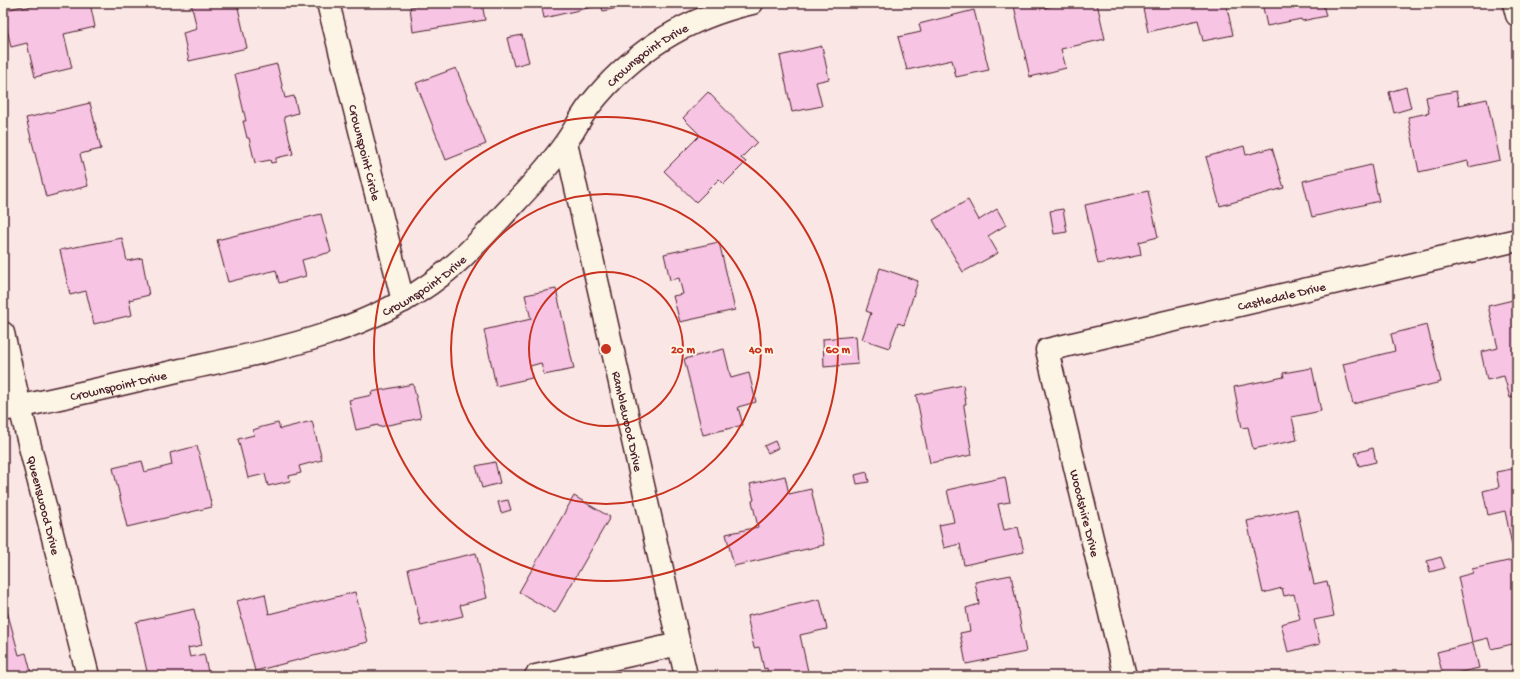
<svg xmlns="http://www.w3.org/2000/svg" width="1520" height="679" viewBox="0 0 1520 679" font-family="'Gochi Hand',sans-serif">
<rect width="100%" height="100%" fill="#fae6e5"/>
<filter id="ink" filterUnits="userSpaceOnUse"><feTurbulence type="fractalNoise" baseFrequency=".025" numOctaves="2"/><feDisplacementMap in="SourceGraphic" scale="8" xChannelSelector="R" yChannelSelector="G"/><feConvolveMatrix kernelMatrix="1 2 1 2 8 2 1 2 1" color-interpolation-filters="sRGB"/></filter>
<g filter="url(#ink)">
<!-- building -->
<path fill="#f7c4e4" stroke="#4a1f2b" d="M45,3H90L95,27L64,34L72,68L35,77L27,43L11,47L3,11L22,6L23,8Z
M191,3H237L247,48L189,61L183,33L197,29Z
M418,3H482L485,20L413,32L410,7L418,6Z
M541,3H637V4L603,11L601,5L544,18Z
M1028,3H1039L1040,9L1064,3H1097L1105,39L1061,49L1066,68L1030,77L1014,6Z
M1142,3H1226L1233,35L1203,41L1198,20L1148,32Z
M1262,3H1326L1323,4L1326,16L1302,21L1301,19L1267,26Z
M974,10L989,70L956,77L952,60L907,70L898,37L921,32L919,24Z
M522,35L529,62L514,66L507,38Z
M822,46L829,79L816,82L822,106L792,112L780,56Z
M277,64L285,98L294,96L298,113L284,117L293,154L276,158V162L271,163L270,160L255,163L249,138H247L243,121H246L235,74Z
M456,68L486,144L446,160L416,83Z
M1406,87L1411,108L1394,113L1389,92Z
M1456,91L1459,105L1487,99L1500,160L1469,167L1468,161L1419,172L1408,117L1429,113L1426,97Z
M708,92L757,142L741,158L746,162L724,184L719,179L696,202L664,171L700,135L683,118Z
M90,103L101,149L80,154L88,186L46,197L26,118Z
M1244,146L1246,155L1272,148L1284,188L1220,206L1206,157Z
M1371,165L1379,201L1312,217L1303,181Z
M1148,191L1158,237L1139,242L1141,255L1098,264L1085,205Z
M968,200L979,220L997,209L1006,225L988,236L998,253L963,272L933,220Z
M1063,209L1067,232L1054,234L1050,211Z
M321,214L331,252L302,260L306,276L279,283L276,270L228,282L217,240Z
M122,238L127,261L142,258L149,295L129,300L132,315L94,324L86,291L70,295L60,250Z
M719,242L735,310L680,322L673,296L683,294L679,278L670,280L664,254Z
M880,268L918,281L904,325L898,323L889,348L862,339L871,313L866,311Z
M556,289L574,369L544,375L541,363L530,366L532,378L496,386L484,330L531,319L525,295Z
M1517,299V396L1510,398L1504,376L1487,380L1481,352L1498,348L1488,306Z
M1427,325L1441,382L1353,404L1343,364L1395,351L1391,334Z
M856,336L858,364L824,367L823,339Z
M724,349L731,378L749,373L756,402L738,407L743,425L703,435L684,359Z
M1312,368L1321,411L1292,417L1297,440L1253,449L1248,427L1242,428L1234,387L1284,377L1283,373Z
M413,384L421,418L379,427L378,425L356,430L349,400L372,395L371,392Z
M963,385L966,404H964V407L972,455L930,463L916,395Z
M312,421L322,460L299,466L301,473L289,476L290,481L268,486L265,474L248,478L238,439L254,435L253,430L262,427L278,423L280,429Z
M775,441L778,448L768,453L764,446Z
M197,446L212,507L127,527L113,468L142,461L145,472L172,465L170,453Z
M1373,448L1376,462L1359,466L1355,453Z
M495,462L500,483L482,488L476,466Z
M1517,468V544L1512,545L1505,511L1488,515L1483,491L1499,487L1496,472Z
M867,472L869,482L857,484L855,475Z
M785,476L789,494L811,489L824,545L734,566L726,534L758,527L752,501L754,500L750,484Z
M1005,477L1010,502L998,504L1004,530L1018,527L1024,552L964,565L960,544L944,548L939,525L954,522L947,490Z
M574,496L610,517L555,613L519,592Z
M508,500L511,510L501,513L498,502Z
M1297,509L1314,584L1327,581L1334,616L1314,620L1320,644L1288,652L1281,624L1300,619L1294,594L1284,596L1282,588L1263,593L1247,521Z
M476,553L487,598L460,605L463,616L421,626L408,569Z
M1441,557L1445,568L1430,572L1427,561Z
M1517,559V643L1491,649L1488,638L1472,642L1458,577L1473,573L1472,569Z
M1011,575L1026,652L966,664L960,633L970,631L966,608L979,604L975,582Z
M355,592L368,642L255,671L237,601L265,594L269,614Z
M820,599L827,629L800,635L809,676H768L767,668L764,669L759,647L754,648L747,616Z
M3,607H6L19,655L26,653L31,672L24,673V676H3Z
M194,609L202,645L188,648L190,657L204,654L209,676H148L136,622Z
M1473,643L1479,668L1443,676L1437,652Z"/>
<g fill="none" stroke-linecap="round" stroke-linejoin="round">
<defs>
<g id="street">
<path id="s1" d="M328,3L403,301"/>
<path d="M1514,3L1517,15"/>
<path id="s2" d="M566,143L686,676"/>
<path id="s3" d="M3,333L20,407L88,676"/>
<path id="s4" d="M3,410C62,398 122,384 181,370C269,351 369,333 442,275C463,259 481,239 499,220C522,195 547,170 566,142C575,130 581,116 590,105C632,52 685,18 752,3"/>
<path d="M536,676L679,644"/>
<path id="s5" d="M1125,676L1047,350L1517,240"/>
</g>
</defs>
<!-- street casing -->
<use href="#street" stroke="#4a1f2b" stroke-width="25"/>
<!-- street -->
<use href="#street" stroke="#fcf5e5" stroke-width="22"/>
</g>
</g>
<!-- distance rings -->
<g fill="none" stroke="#c8321e" stroke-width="2">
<circle cx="606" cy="349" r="77"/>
<circle cx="606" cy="349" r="155"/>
<circle cx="606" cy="349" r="232"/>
</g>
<g text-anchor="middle" stroke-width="4" stroke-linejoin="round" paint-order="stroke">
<!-- street labels -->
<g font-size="13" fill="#4a1f2b" stroke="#fcf5e5">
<text dy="5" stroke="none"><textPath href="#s4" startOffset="766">Crownspoint Drive</textPath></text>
<text dy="5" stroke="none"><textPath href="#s1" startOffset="154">Crownspoint Circle</textPath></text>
<text dy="5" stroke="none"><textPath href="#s4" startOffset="442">Crownspoint Drive</textPath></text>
<text dy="5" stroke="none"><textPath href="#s5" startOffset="576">Castledale Drive</textPath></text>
<text dy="5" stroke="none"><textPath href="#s4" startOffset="118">Crownspoint Drive</textPath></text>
<text dy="5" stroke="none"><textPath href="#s2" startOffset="285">Ramblewood Drive</textPath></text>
<text dy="5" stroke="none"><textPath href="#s3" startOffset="177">Queenswood Drive</textPath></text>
<text transform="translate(1086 513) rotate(76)" y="5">Woodshire Drive</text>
</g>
</g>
<circle cx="606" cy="349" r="6" fill="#c8321e" stroke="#fcf5e5" stroke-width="2"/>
<g font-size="12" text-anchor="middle" font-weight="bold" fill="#c8321e" stroke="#fcf5e5" stroke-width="4" stroke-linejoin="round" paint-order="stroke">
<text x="683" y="353">20 m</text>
<text x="761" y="353">40 m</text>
<text x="838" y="353">60 m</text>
</g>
<!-- margin -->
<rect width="1520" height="679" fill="none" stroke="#fcf5e5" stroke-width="16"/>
<rect x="8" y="8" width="1504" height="663" fill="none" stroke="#4a1f2b" stroke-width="1.5" filter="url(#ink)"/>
</svg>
